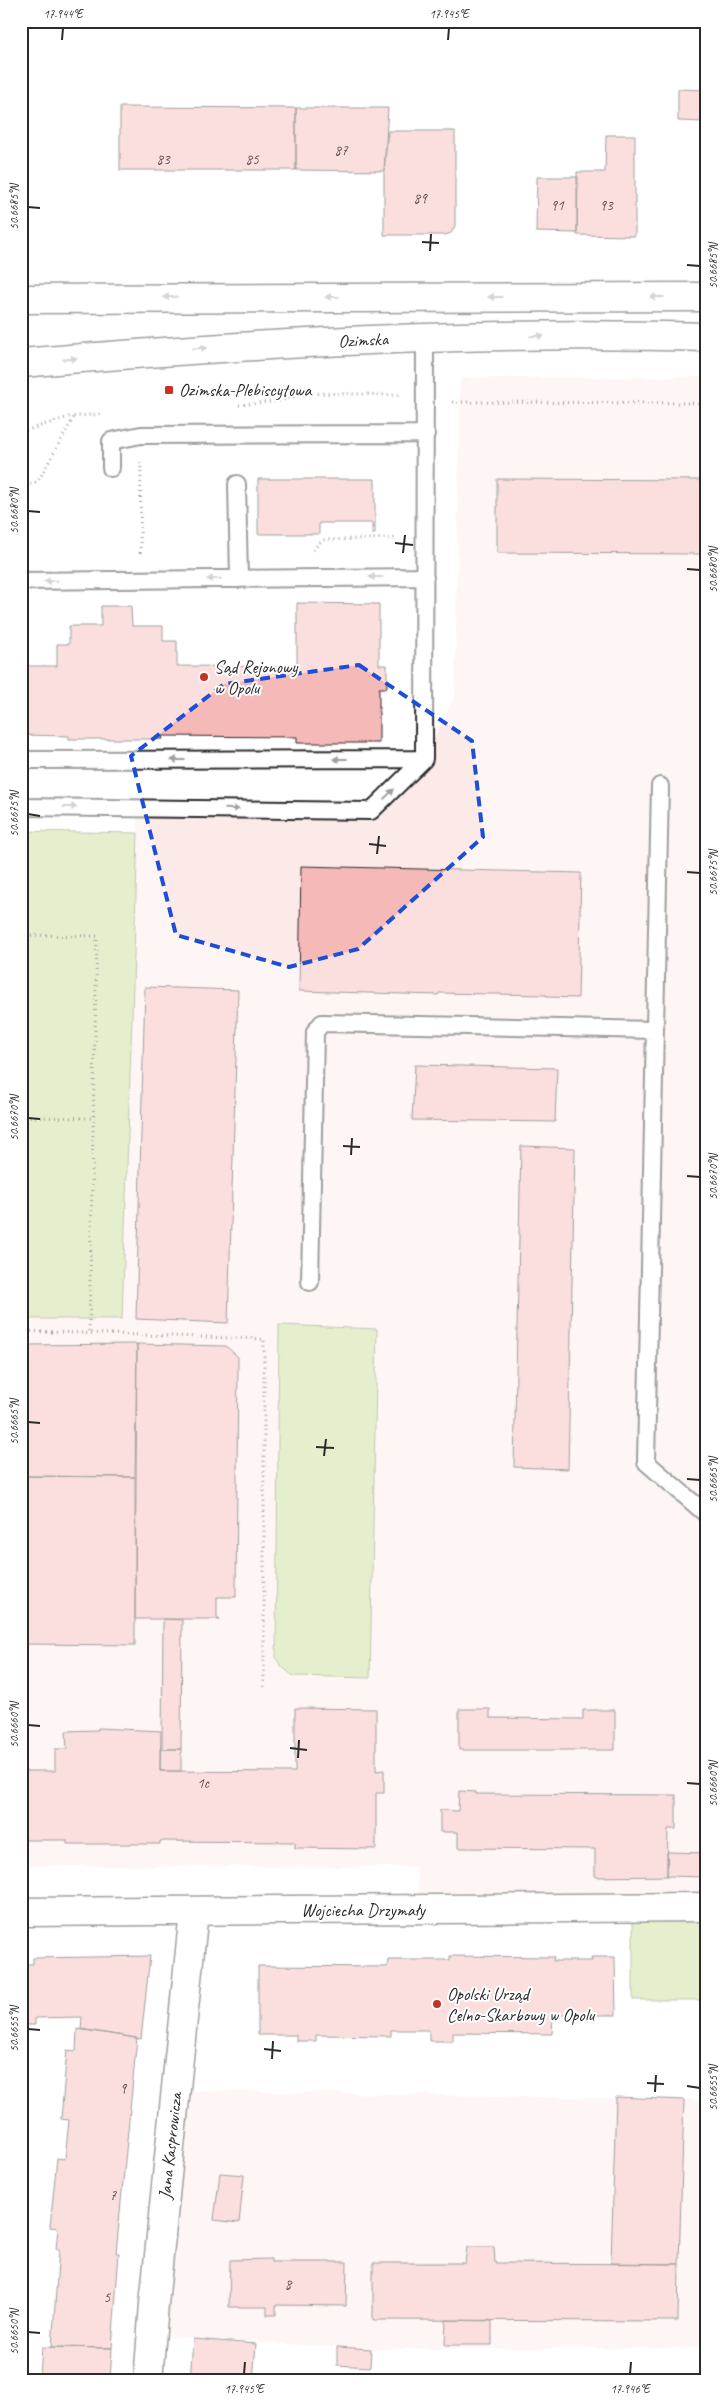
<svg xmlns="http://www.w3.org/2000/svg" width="727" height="2402" viewBox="0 0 727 2402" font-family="Caveat,sans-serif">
<rect width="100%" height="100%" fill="#fff"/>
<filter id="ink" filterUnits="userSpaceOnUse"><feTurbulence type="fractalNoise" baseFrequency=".02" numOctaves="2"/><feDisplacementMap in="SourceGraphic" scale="10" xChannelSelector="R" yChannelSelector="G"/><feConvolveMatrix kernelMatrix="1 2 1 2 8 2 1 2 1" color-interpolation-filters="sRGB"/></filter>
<g filter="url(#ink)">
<!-- built -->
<path fill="#fceae9" d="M706,377V1907L419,1909L417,1867L21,1866V831L138,833L136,808L371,810L424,759L455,695L460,378Z
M175,2090L706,2100V2348L371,2349L151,2336Z"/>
<!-- green -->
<path fill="#c5db90" stroke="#78835e" d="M21,831L138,833L122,1319H21Z
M279,1325L377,1329L370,1678L293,1676L280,1665L276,1657Z
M633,1907H706V2000H633Z"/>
<!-- building -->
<path fill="#f5b9b7" stroke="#2b2b2b" d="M678,89L706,90V122L678,121Z
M120,107L296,108V170H120Z
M296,108H388L384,171L296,170Z
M388,131H455V226L451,233L445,235H384V171Z
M606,135H635V236L577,235V172H605Z
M704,176H706V236H704Z
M537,177H578L577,233L536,232Z
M258,479H375V534H372V523H319V534H258Z
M497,479L706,480V554L497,553Z
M297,603L379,604V665H387V688H379V743H297V737L162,736L163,739H69V736L21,735V666H57V644H69V626H101V606H131L132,626H163V641H177V666L297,667Z
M301,866L581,873L578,998L547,997V995L439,993L438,995L299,991Z
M145,987L238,990L228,1323L136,1319Z
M415,1065L557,1068L555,1122L412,1120Z
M521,1146L575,1148L568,1469L514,1467Z
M137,1344L226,1346L238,1357L236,1597H217V1617L220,1619H135Z
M137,1344L135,1477L21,1476V1345Z
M21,1476L135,1477V1645L21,1644Z
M163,1619L182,1620L181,1749H162Z
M295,1708L376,1709V1771L384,1770V1793H376V1849L295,1848V1842L160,1841V1844H67V1840H21V1771H55V1749H67L66,1731L98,1730V1728L161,1731L160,1771L295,1772Z
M459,1709H490V1718L583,1719V1710H615V1750H459Z
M160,1749H181V1771H160Z
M459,1791L476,1792V1794L676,1795V1829H668L667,1876L595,1877V1849L458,1848V1832H440V1810L458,1811Z
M667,1852L706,1853V1877L667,1876Z
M150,1956L141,2039L81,2029L82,2017L35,2018V2025H21V1964H33V1958Z
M450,1956L554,1957L553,1961H592L591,1957H615L616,2015H553L552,2034L453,2033V2041H429V2030H391V2036L316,2035V2041H296V2035H258V1966L387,1967L388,1960H450Z
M77,2029L137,2038L116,2253H119L112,2348L52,2347L59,2249H56L58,2228L50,2227L57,2158L65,2159L69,2120L61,2119L67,2050L76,2051Z
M616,2097L684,2100L679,2264L611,2263Z
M220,2173L244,2175L239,2223L214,2220Z
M467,2247H494L495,2263L679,2264L678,2321L373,2320V2263H465Z
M271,2259V2262H347L346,2306L276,2305V2315H267V2307H229L230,2260Z
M446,2320L492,2321V2345H445Z
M193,2339L256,2344L253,2381H190Z
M42,2347L112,2348L110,2381H27L28,2375L40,2377Z
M337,2347L371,2349L370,2367L337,2365Z"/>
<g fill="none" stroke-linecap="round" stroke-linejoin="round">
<defs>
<path id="lane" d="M111,468V441L141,435L426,434
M237,484L239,579
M21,581L425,577
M21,760L424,759
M660,786L646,1462L706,1514
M21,807L371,811L424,759L425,337
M310,1282L315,1032L322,1023L655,1030"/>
<path id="street" d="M21,1912L706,1907
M148,2381L154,2304L194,1911"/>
<path id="secondary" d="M21,299L706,297
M21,363C249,344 477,330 706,337"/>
</defs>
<!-- lane casing -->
<use href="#lane" stroke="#2b2b2b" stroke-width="20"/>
<!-- street casing -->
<use href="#street" stroke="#2b2b2b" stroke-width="31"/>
<!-- secondary casing -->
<use href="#secondary" stroke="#2b2b2b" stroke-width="31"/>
<!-- path -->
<path stroke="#2b2b2b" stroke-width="3" stroke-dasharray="1 4" stroke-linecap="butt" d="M452,402L706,403
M239,405L280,401L308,393L399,395
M21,432L69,417L101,414
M21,488L38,481L74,417
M313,550L322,540L397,538
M140,553L141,462
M21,935L97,936L89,1333
M21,1098L25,1117L21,1132
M25,1117L92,1118
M21,1331L264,1339V1687"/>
<!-- lane -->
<use href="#lane" stroke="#fff" stroke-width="16"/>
<!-- street -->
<use href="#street" stroke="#fff" stroke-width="28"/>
<!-- secondary -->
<use href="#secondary" stroke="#fff" stroke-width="28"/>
</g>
<!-- one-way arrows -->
<defs><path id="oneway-solid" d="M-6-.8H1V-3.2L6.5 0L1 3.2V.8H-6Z" transform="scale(1.25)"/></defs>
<g fill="#a0a0a0">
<use href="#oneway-solid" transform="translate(170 297) rotate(179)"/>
<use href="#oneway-solid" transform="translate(332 297) rotate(180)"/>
<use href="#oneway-solid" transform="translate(495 297) rotate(180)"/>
<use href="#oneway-solid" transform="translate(657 297) rotate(180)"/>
<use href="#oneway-solid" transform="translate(537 336) rotate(-1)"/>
<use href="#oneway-solid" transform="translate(200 348) rotate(-3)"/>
<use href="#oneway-solid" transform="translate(70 359) rotate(-5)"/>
<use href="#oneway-solid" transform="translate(376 577) rotate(180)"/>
<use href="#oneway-solid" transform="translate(214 579) rotate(179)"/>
<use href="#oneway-solid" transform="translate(51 581) rotate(179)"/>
<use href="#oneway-solid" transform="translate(340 759) rotate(180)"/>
<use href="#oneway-solid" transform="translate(178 760) rotate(180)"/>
<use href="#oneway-solid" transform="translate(389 794) rotate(-44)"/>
<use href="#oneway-solid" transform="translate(70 807)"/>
<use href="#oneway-solid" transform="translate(232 809) rotate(1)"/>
</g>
</g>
<!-- marked area -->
<path d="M0 0H727V2402H0ZM359,665L472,741L483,837L358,949L289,967L176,935L131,756L224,684Z" fill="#fff" fill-opacity=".55" fill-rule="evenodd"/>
<path fill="none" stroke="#1d4ed8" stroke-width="4" stroke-dasharray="10 6" stroke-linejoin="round" d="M359,665L472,741L483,837L358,949L289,967L176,935L131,756L224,684Z"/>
<!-- ticks -->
<path fill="none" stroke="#2b2b2b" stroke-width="2" d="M62,40L63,28M448,40L449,28M28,207L40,208M422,242L439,243M430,251L431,234M687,265L700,266M28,511L40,512M395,543L413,545M403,553L405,535M687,569L700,570M28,814L40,816M369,844L386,846M377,854L379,836M687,872L700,873M28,1118L40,1119M343,1146L360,1147M351,1155L352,1138M687,1176L700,1177M28,1422L40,1423M316,1447L334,1448M324,1456L326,1439M687,1479L700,1480M28,1725L40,1726M290,1748L307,1750M298,1758L299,1740M687,1783L700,1784M28,2029L40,2030M264,2049L281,2051M272,2059L273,2041M647,2083L664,2084M687,2086L700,2088M655,2092L656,2075M28,2332L40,2333M244,2374L245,2362M630,2374L631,2362"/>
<!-- markers -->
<g fill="#c8321e" stroke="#fff" stroke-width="2">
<rect x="164" y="385" width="10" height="10" rx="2.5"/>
<circle cx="204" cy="677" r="5"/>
<circle cx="437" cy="2004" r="5"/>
</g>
<g text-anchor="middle" stroke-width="4" stroke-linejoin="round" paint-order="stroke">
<!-- number labels -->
<g font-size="15" fill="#5e4e4e">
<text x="341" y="155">87</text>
<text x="163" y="164">83</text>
<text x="252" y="164">85</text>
<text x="420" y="203">89</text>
<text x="557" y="210">91</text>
<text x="606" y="210">93</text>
<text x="203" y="1788">1c</text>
<text x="123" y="2093">9</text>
<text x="113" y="2200">7</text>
<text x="288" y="2289">8</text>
<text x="107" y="2302">5</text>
</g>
<!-- street labels -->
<g font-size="18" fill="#2b2b2b" stroke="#fff">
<text transform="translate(363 340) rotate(-3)" y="6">Ozimska</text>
<text x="363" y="1916">Wojciecha Drzymały</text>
<text transform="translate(170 2146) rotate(-84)" y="6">Jana Kasprowicza</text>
</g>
<!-- poi labels -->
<g font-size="18" fill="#2b2b2b" stroke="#fff" text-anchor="start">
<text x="179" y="396">Ozimska-Plebiscytowa</text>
<text x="214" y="673">Sąd Rejonowy<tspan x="214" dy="21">w Opolu</tspan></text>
<text x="447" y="2000">Opolski Urząd<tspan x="447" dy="21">Celno-Skarbowy w Opolu</tspan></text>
</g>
</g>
<!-- margin -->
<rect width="727" height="2402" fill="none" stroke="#fff" stroke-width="55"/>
<rect x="28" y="28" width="672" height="2346" fill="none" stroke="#2b2b2b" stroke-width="2"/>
<g font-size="12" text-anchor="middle" fill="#2b2b2b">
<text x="63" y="18">17.944°E</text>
<text x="449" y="18">17.945°E</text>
<text transform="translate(14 207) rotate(-90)" y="4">50.6685°N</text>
<text transform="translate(713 266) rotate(-90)" y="4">50.6685°N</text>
<text transform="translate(14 511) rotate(-90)" y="4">50.6680°N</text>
<text transform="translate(713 570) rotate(-90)" y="4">50.6680°N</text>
<text transform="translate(14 814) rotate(-90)" y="4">50.6675°N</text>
<text transform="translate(713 873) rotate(-90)" y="4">50.6675°N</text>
<text transform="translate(14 1118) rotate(-90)" y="4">50.6670°N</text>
<text transform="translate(713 1177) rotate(-90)" y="4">50.6670°N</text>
<text transform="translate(14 1422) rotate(-90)" y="4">50.6665°N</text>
<text transform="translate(713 1480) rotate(-90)" y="4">50.6665°N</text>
<text transform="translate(14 1725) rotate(-90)" y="4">50.6660°N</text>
<text transform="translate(713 1784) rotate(-90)" y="4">50.6660°N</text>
<text transform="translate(14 2029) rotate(-90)" y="4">50.6655°N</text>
<text transform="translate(713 2088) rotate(-90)" y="4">50.6655°N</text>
<text transform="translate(14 2332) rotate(-90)" y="4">50.6650°N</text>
<text x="244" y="2393">17.945°E</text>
<text x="630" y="2393">17.946°E</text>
</g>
</svg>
